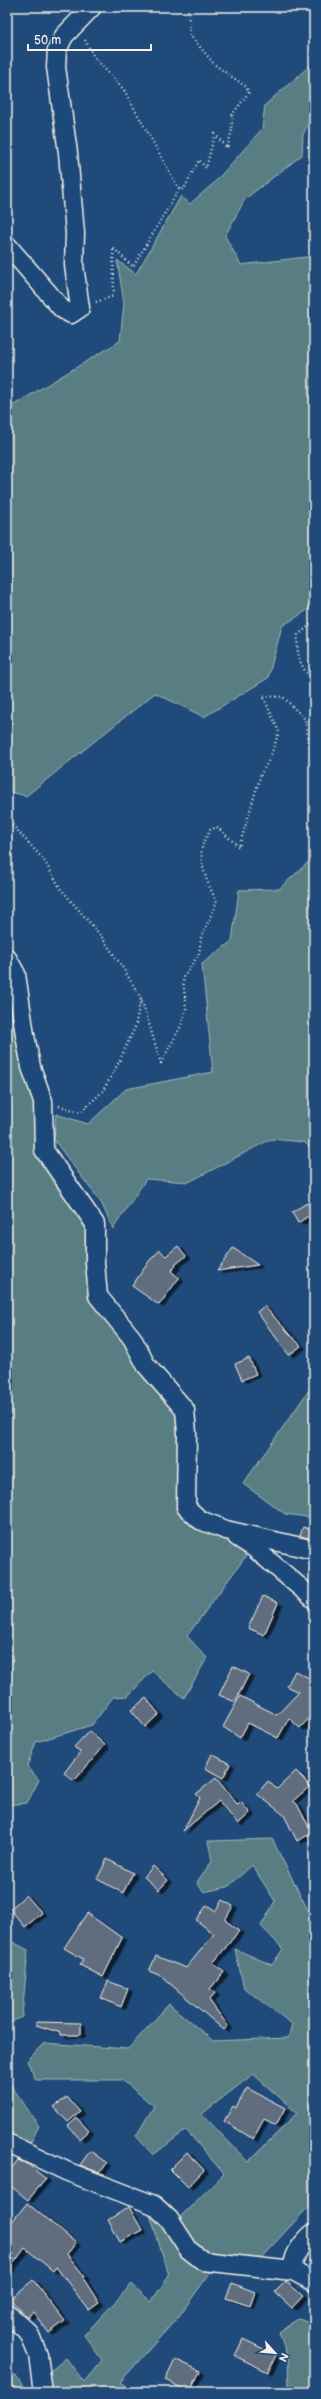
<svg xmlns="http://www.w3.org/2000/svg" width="321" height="2399" viewBox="0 0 321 2399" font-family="'Balsamiq Sans',sans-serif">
<defs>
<filter id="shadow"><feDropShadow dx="4.5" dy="2.5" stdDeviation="0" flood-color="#0009"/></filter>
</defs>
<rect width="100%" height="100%" fill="#1f4a7a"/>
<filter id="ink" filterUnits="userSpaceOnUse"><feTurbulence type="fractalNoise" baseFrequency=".025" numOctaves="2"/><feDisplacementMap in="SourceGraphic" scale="8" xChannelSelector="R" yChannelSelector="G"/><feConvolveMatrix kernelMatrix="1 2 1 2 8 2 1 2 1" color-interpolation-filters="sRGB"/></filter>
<g filter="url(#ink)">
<!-- green -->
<path fill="#597e83" stroke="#a6b8b6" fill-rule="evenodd" d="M314,62V108L303,135L302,155L245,199L225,236L241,265L314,256V606L282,626L268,678L204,717L155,693L26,796L7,791V409L120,341L124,303L117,260L136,274L181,196L190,204L214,183L262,129L265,105Z
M314,857V1152L304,1142L271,1139L189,1182L146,1179L113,1229L102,1204L54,1140L56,1114L88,1124L126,1089L213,1072L202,964L232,941L239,890L279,889Z
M7,968L39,1103L38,1128L90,1227L96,1299L181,1413L180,1491L246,1556L187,1636L207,1658L184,1698L152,1671L128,1696L113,1697L92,1725L36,1742L27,1766L39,1780L27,1803L7,1805Z
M314,1383V1518L285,1514L243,1484Z
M272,1839L314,1922V2201L258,2261L208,2258L175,2222L224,2174L186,2130L153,2155L136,2136L154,2106L122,2080H36L27,2061L44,2043L128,2049L169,2004L213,2041L288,2038L292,2024L244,1988L235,1949L272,1965L283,1949L261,1926L275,1901L252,1865L228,1887L203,1892L197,1882L212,1861L208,1841ZM253,2074L297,2113L248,2162L202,2114Z
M7,1939L28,1950L22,2017L7,2024Z
M7,2079L39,2126L29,2146L7,2135Z
M150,2215L164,2224L185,2255L210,2273L179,2316L120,2382L134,2392H49L48,2373L66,2358L84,2382L102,2360L84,2335L132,2284L151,2302L169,2275Z
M299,2318L314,2324V2392H289L288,2358L279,2332Z
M7,2372L17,2377L27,2392H7Z"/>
<!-- building -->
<path fill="#5f6d7f" stroke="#f4f1e8" filter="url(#shadow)" d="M307,1203L313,1213L298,1223L292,1212Z
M178,1246L186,1256L175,1265L176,1266L171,1271L179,1278L159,1305L132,1286L150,1260L160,1250L166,1256Z
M233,1248L258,1265L217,1271Z
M264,1306L301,1346L289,1355L257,1312Z
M249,1358L256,1374L242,1380L235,1364Z
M303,1527L314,1531V1539L300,1536Z
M263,1596L278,1603L264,1635L248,1628Z
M233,1666L249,1674L235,1702L219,1695Z
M295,1671L311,1679L314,1675V1713L300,1728L289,1718L278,1738L248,1723L240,1738L223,1727L240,1696L277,1715L299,1692L287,1686Z
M146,1698L159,1714L145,1727L131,1710Z
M89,1731L105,1745L74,1781L64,1773L80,1752L74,1747Z
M212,1754L230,1764L223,1778L205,1768Z
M296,1771L310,1786L293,1801L297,1804L312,1833L297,1841L284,1815L257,1794L268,1781L277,1789Z
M216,1778L238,1805L241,1802L250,1813L238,1824L219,1801L183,1831L200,1798L196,1794Z
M107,1859L133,1873L123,1893L97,1879Z
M153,1866L168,1880L159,1890L144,1877Z
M26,1895L42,1913L25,1927L10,1909Z
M222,1900L233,1906L225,1920L239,1931L213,1963L224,1972L210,1989L215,1993L209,2000L228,2026L224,2030L161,1976L149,1971L156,1956L186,1968L214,1934L196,1920L207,1905L216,1911Z
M87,1913L122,1938L103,1977L80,1965L83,1959L64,1948Z
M108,1981L128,1989L121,2007L101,1998Z
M36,2022L81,2023V2035H61V2033L36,2025Z
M247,2088L285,2108L276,2125L264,2119L253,2139L224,2121L233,2106L236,2108Z
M67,2097L80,2112L68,2122L54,2107Z
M77,2118L89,2131L80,2139L68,2126Z
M90,2151L107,2163L100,2173L80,2165Z
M187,2152L204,2170L188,2187L170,2169Z
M18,2160L29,2165L46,2179L28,2200L7,2183V2174Z
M27,2203L76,2243L67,2254L85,2277L83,2278L99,2303L89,2310L56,2267L53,2271L25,2248L7,2272V2228Z
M129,2207L142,2230L120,2242L108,2220Z
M33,2280L65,2321L49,2333L33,2312L27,2317L10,2299Z
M286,2281L303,2296L292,2308L275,2292Z
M232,2283L255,2292L250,2306L226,2298Z
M243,2339L276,2355L268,2372L235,2356Z
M175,2359L200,2371L190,2392L165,2380Z"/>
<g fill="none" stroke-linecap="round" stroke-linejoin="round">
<defs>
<path id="minor" d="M7,245L62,309L71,314L80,308L74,265L75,233L68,153L56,67L57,50L64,36L92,7
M7,958L16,974L25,1035L31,1067L43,1101L44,1150L95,1224V1263L98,1296L132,1338L146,1365L185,1410L187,1433L186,1507L200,1520L226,1530L314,1550
M237,1537L254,1548L314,1599
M7,2143L66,2171L154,2205L169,2219L189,2250L203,2261L293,2271L314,2282
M293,2271C292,2256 301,2244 312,2234H314
M7,2313L29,2333L38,2355L43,2392"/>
</defs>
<!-- minor casing -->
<use href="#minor" stroke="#f4f1e8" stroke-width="21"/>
<!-- path -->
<path stroke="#f4f1e8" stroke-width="2.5" stroke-dasharray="1 3" stroke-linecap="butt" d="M85,40L94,57L124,90L179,189
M314,123L308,147L314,153
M96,302L114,296L113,248L133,267L179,189H184L199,160L206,168L215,134L227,148L232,130V115L249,92L245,86L215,65L190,35L188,7
M314,622L298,635C296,656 300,666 314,682
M7,819L43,859L61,889L101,936L121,965L141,998L161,1063L181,1026L186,1009L183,978L199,954L201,938L217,902C209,887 199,865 202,848C203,842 207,836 210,830L217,827L239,847L261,774L270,758L279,732L263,696L283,697L305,719L308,741L314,733
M59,1106L81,1112L103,1091L119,1062L135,1027L141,998"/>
<!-- minor -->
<use href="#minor" stroke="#1f4a7a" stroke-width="18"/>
</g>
</g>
<!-- margin -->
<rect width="321" height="2399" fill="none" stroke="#1f4a7a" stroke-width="24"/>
<rect x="12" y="12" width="297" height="2375" fill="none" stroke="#f4f1e8" stroke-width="1.5" filter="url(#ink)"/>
<!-- north arrow -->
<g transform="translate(275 2353) rotate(117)" stroke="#1f4a7a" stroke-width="3" paint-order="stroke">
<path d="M0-3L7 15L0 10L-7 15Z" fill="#f4f1e8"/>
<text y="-6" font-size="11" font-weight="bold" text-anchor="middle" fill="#f4f1e8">N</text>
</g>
<!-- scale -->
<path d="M28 44v6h123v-6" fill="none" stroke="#f4f1e8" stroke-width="2"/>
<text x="34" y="44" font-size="12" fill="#f4f1e8" stroke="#1f4a7a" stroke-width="3" paint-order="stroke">50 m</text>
</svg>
